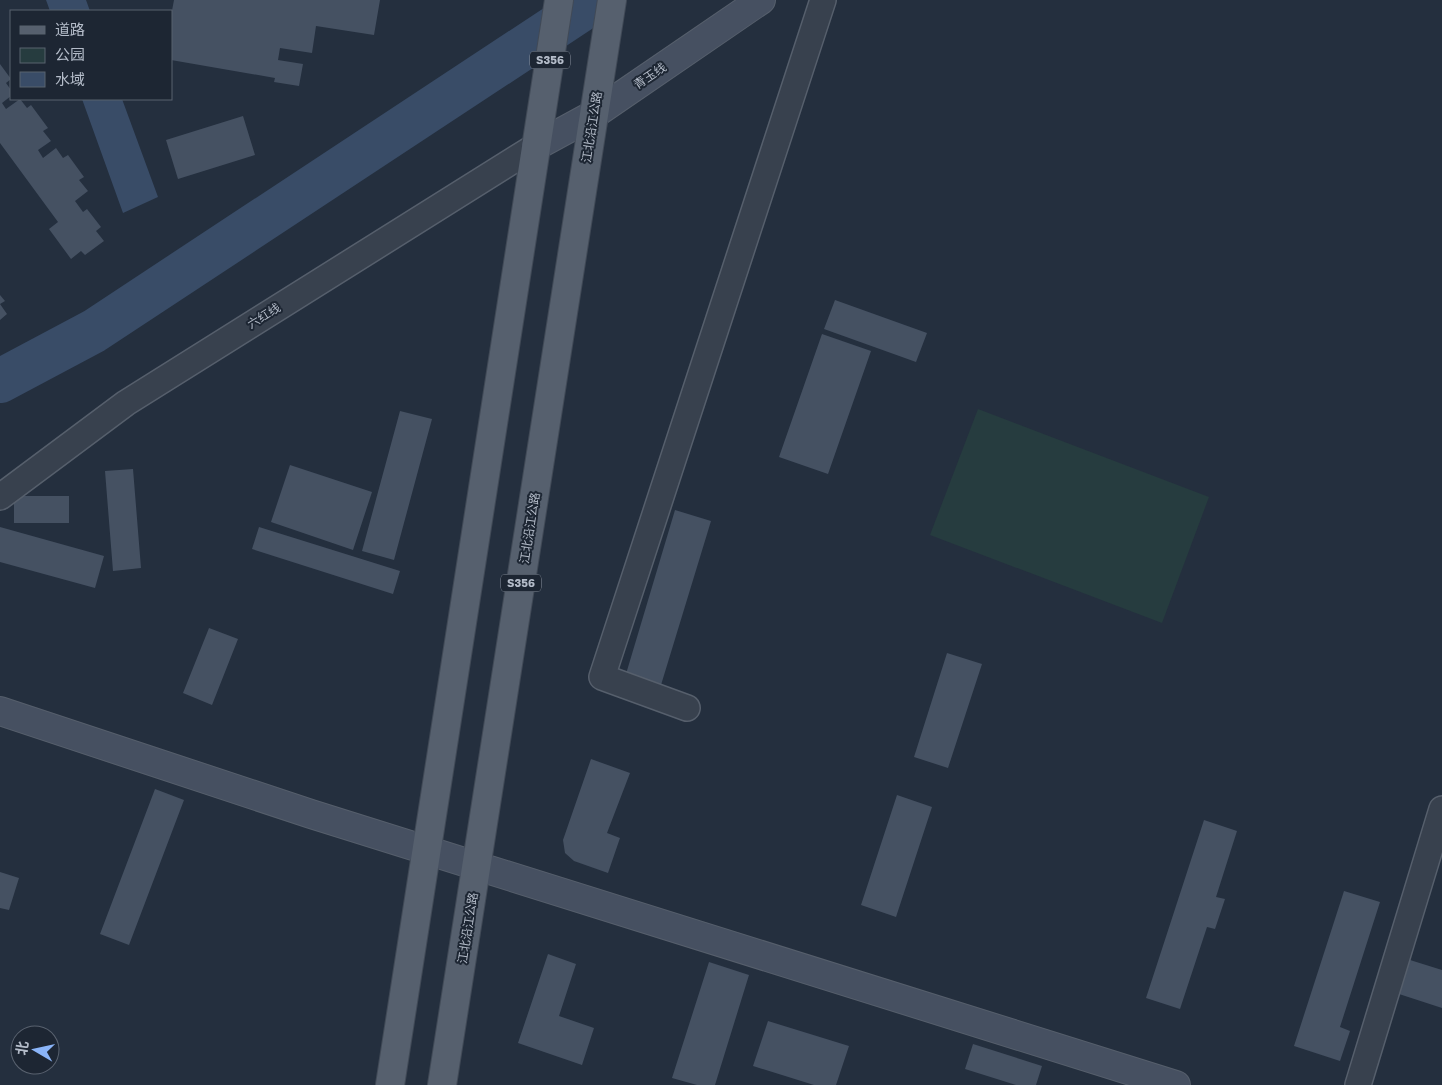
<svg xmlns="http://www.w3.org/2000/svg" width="1442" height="1085" viewBox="0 0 1442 1085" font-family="'Golos Text','Noto Sans SC',sans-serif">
<rect width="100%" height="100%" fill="#242f3e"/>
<!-- green -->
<path fill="#263c3f" d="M978,409L1209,497L1162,623L930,535Z"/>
<!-- water -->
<path fill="#394c67" d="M46,0H86L90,11H50Z
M82,99H122L158,197L123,213Z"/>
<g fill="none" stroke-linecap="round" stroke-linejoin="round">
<!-- river -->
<path stroke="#394c67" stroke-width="44" d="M0,381L94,331L596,0"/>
</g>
<!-- building -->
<path fill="#455162" d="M174,0H380L374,35L316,26L312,53L280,48L278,60L303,64L299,86L274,82L275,78L171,60V16Z
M0,64L11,79L6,83L11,90V96L2,103L6,109L20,99L27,108L31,105L48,128L43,131L51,141L38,150L43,158L56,148L63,158L68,155L84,177L79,180L88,191L75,201L83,212L87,209L101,227L96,231L104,241L85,255L81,251L71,259L49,229L58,222L0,143Z
M243,116L255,155L178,179L166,140Z
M0,295L5,301L0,304L7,314L0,320Z
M835,300L927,333L916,362L824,329Z
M822,334L871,351L828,474L779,457Z
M400,411L432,419L394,560L362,551Z
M290,465L372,492L353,550L271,522Z
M133,469L141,568L113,571L105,471Z
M14,496H69V523H14Z
M675,510L711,521L661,685L626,674Z
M0,527L104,556L95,588L0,562Z
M259,527L400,571L393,594L252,549Z
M209,628L238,639L212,705L183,693Z
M947,653L982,664L948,768L914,757Z
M591,759L630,773L607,833L620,838L608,873L574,861L565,853L563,840Z
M155,789L184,800L129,945L100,934Z
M897,795L932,807L896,917L861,905Z
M1204,820L1237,831L1216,897L1225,899L1215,929L1207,927L1180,1009L1146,998Z
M0,872L19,878L9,910L0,908Z
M1344,891L1380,902L1340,1027L1350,1031L1340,1061L1294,1046Z
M548,954L576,964L559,1016L594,1028L582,1065L518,1043Z
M1410,960L1442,970V1008L1399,994Z
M709,962L749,975L715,1085H697L672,1078Z
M768,1021L849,1046L836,1085H814L753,1066Z
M973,1044L1042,1066L1036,1085H1016L965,1069Z"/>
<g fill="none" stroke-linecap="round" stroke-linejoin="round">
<defs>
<path id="street" d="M0,497L126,403L536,146
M687,708L602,677L823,0
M1358,1085L1442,809"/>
<path id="secondary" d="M536,146L593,115L761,0
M0,711L311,814L1176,1085"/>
<path id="primary" d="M390,1085L559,0
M442,1085L612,0"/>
</defs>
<!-- street casing -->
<use href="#street" stroke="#565f6c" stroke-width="28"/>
<!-- secondary casing -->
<use href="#secondary" stroke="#565f6c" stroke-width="30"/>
<!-- primary casing -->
<use href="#primary" stroke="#414a57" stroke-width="30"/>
<!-- street -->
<use href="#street" stroke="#38414e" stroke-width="25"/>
<!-- secondary -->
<use href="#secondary" stroke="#465061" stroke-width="28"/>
<!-- primary -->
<use href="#primary" stroke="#56606e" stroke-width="28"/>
</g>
<g text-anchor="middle" stroke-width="4" stroke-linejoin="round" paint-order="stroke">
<!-- shield labels -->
<g fill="#1d2633" stroke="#878f9c" stroke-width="1">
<rect x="530" y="51.5" width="40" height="17" rx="4"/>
<rect x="501" y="574.5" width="40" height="17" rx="4"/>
</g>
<g font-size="11" font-weight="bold" fill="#b4bcc9">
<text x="550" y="64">S356</text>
<text x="521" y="587">S356</text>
</g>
<!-- street labels -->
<g font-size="12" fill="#b4bcc9" stroke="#1d2633">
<text transform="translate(650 76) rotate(-34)" y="4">青玉线</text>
<text transform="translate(592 127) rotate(-81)" y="4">江北沿江公路</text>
<text transform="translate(264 316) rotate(-32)" y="4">六红线</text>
<text transform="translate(530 528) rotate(-81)" y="4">江北沿江公路</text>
<text transform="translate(468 928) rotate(-81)" y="4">江北沿江公路</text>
</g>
</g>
<!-- legend -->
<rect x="10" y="10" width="162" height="90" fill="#1d2633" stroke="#59626f"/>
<rect x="20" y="26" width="25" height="8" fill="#56606e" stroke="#59626f"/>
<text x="55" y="35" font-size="15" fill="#b4bcc9">道路</text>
<rect x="20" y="48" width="25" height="15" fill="#263c3f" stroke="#59626f"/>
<text x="55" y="60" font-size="15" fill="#b4bcc9">公园</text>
<rect x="20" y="72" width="25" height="15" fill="#394c67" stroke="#59626f"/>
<text x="55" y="85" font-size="15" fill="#b4bcc9">水域</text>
<!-- north arrow -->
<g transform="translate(35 1050) rotate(279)"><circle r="24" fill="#1d2633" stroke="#59626f"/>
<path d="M0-4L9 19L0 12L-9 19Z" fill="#8ab4f8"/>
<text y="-8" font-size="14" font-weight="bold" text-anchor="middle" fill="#b4bcc9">北</text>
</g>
</svg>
